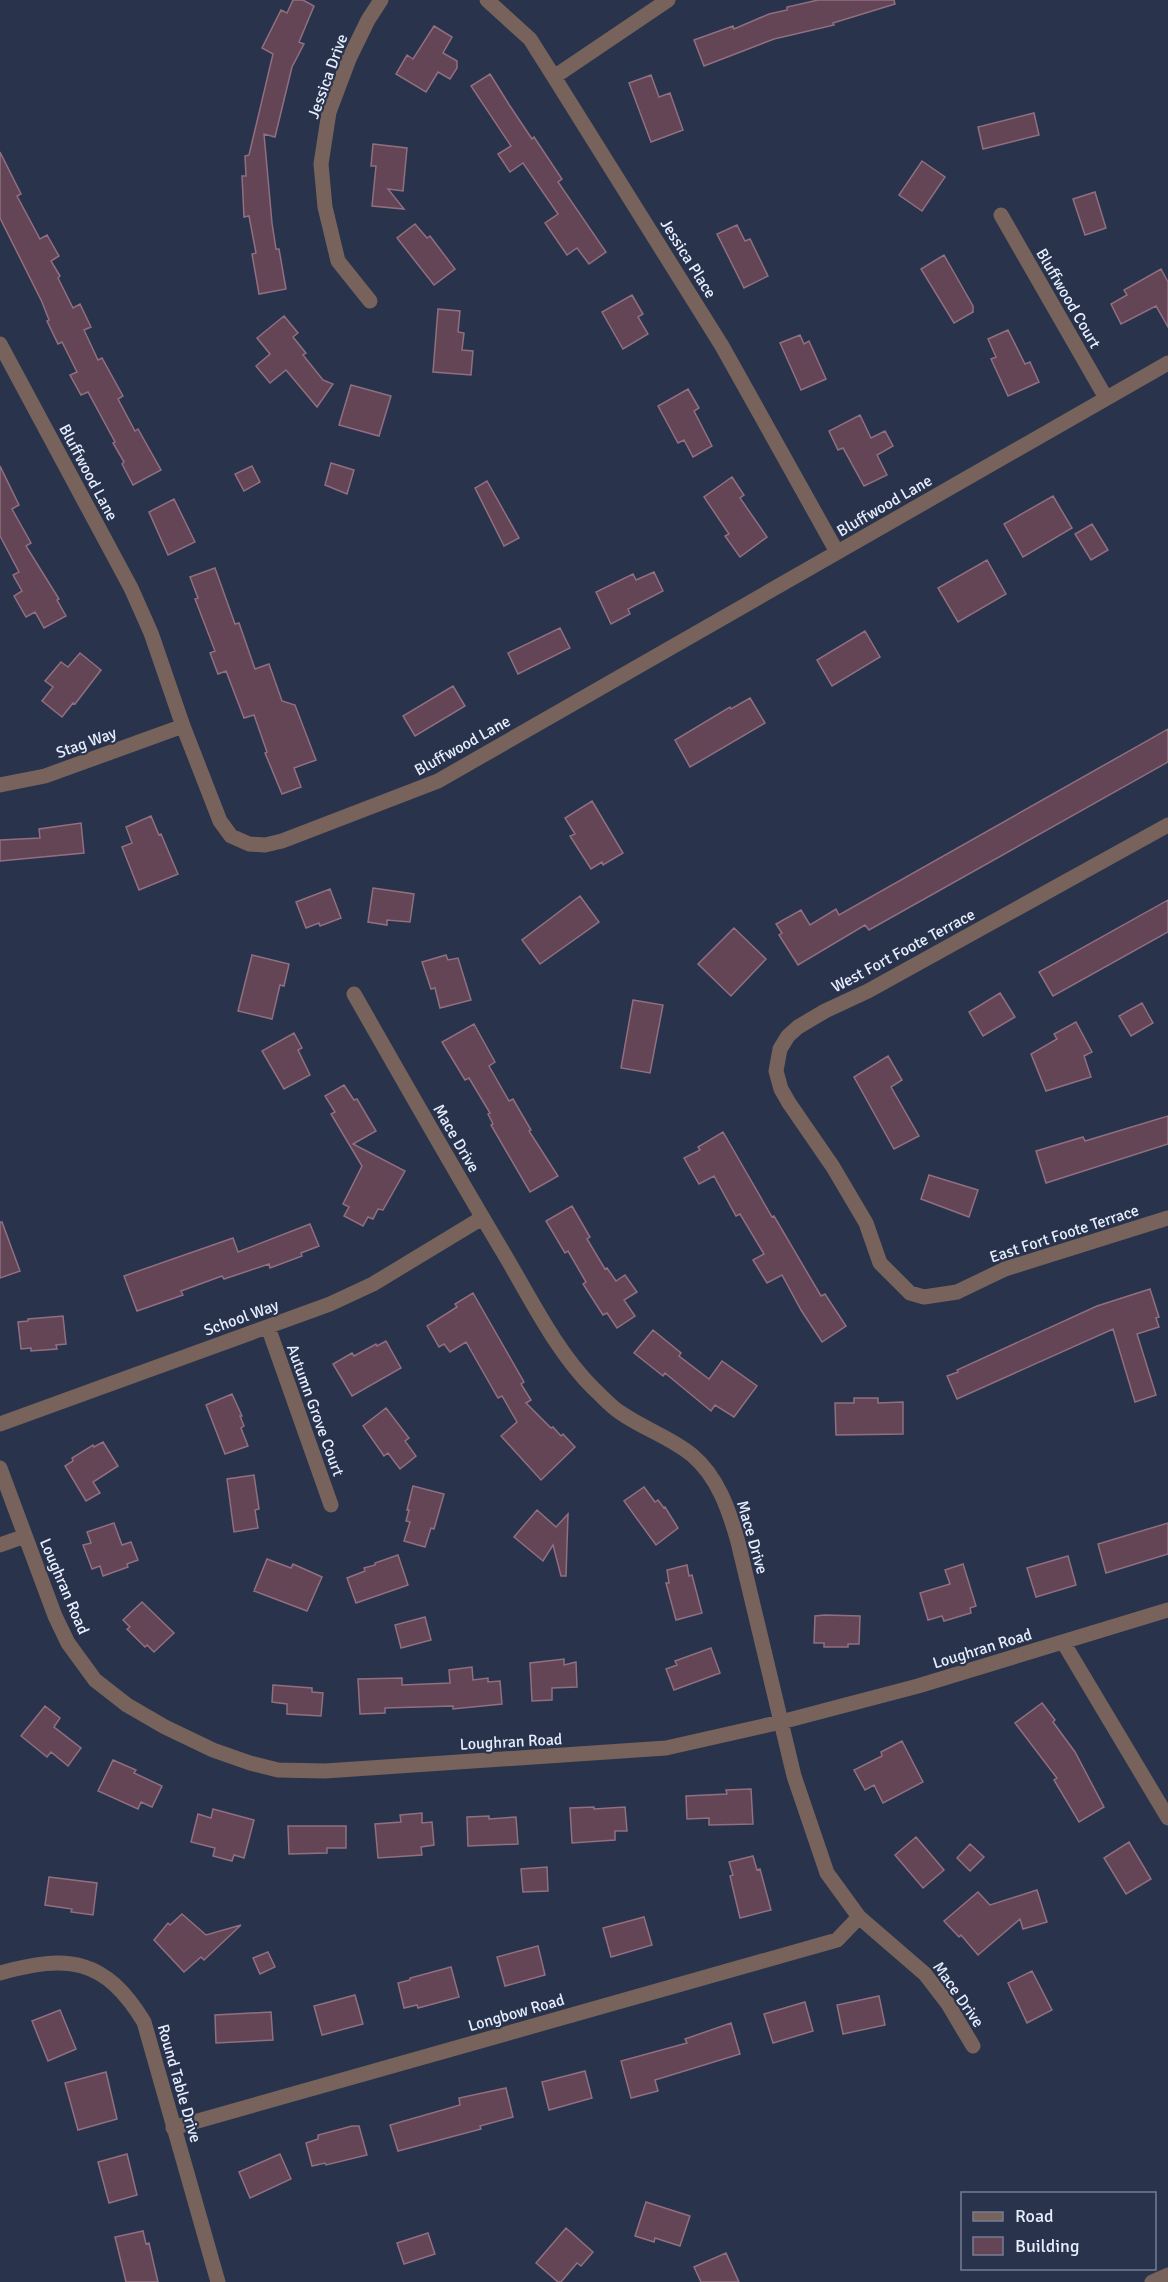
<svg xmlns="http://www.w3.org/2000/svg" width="1168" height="2282" viewBox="0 0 1168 2282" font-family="Signika,sans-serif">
<rect width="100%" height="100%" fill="#29334c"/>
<!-- building -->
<path fill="#634555" stroke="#906f80" stroke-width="1.5" d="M293,0H303L314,6L299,42L304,44L292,67L275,137L264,134L272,223L276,249H279L286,289L259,294L252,254L256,253L249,216L244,217L242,176H246L245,156L249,155L273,54L262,48L281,10L287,13Z
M818,0H894L895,4L833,23L834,25L774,39L704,66L694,40L733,26L734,29L769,14L787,10V7Z
M434,26L452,37L443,53L457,61V68L450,79L438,72L426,92L396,74L407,55L413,59Z
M490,74L510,106L532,139L534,137L562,179L558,182L606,252L589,264L577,248L567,255L545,223L558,214L523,163L510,172L498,154L511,146L471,86Z
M651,75L659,97L670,93L683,130L651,142L629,83Z
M1034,113L1039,135L983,149L978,127Z
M373,144L407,148L403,191L388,189L404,209L372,206L376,166H371Z
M0,152L21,194L17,196L40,239L47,235L59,256L51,261L60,276L58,278L73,308L80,304L91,327L84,330L98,360L102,358L123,396L118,399L135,431L138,429L161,470L133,485L122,464L124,462L113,443L115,442L88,392L81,395L70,375L77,372L62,342L58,344L47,321L49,320L42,302L0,218Z
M922,161L945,177L922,211L899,195Z
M1095,192L1106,228L1085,235L1073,199Z
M415,224L427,238L430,236L455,269L434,285L397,238Z
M737,225L745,241L750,239L768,276L744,288L717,234Z
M944,255L973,306V312L954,323L921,269Z
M1161,269L1168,282V327L1156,306L1121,324L1111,304L1127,295L1124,290Z
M632,295L643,314L638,317L648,334L623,349L602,312Z
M438,309L460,311L458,332L464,333L462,350L473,351L471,375L433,372Z
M284,316L298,333L293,337L306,353L303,355L323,380L333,384L317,407L286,370L270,383L256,366L270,354L257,338Z
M1008,330L1025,364L1030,362L1039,382L1008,396L991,359L996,357L988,339Z
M800,335L804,344L809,341L826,379L801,390L780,343Z
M351,385L391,396L379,436L339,425Z
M688,389L699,408L694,411L712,446L693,457L684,440L678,443L658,406Z
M860,415L871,438L885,431L893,446L877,455L887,475L864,486L843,448L838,450L829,431Z
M331,463L354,470L347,494L325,485Z
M0,466L19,505L12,509L31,543L26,546L59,599L57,600L66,616L44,628L35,612L26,617L14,596L22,591L13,575L19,572L0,536Z
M252,466L260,482L244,491L235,474Z
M732,477L744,495L740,498L767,537L740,557L725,536L729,534L704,497Z
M487,481L519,538L504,546L475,488Z
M1053,496L1072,528L1023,557L1004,524Z
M174,499L195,542L168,555L149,512Z
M1092,524L1108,550L1091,560L1075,534Z
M987,560L1006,594L958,622L938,588Z
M215,568L235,624L239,623L255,669L269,664L282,701L295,705L316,760L294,768L301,787L282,794L265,753L267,752L254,715L244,718L226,671L218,674L210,653L215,651L195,599L198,598L190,577Z
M654,572L663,591L628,609L630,614L611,624L596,592L633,574L636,580Z
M560,628L570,648L518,674L508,653Z
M865,631L880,657L832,686L817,660Z
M80,653L101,670L75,704L73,703L62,717L42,701L53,687L45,681L61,662L68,667Z
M453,686L465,706L415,736L403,716Z
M750,698L765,723L690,767L675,740L730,707L731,709Z
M1168,729V762L869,930L865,925L798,965L779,935L782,933L776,924L801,910L810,925L836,909L839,915Z
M592,801L623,853L603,865L602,862L591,869L570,836L575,834L565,818Z
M151,816L159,835L161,834L178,874L139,890L122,847L132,843L126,827Z
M81,823L84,853L0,861V840L40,838L39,829Z
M373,888L414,894L410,922L387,920V925L368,922Z
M330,889L341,918L320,926L319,923L306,928L296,902Z
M580,896L599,922L540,964L522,940Z
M1168,900V932L1053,996L1039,972Z
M734,928L766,959L731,996L698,964Z
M252,955L289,964L284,986L280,985L272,1019L238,1011Z
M446,955L448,960L458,958L471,1000L440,1008L435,988L431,989L422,962Z
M1000,993L1015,1017L983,1036L969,1012Z
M633,1000L663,1005L650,1073L621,1068Z
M1142,1003L1153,1023L1131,1036L1119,1016Z
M1076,1022L1092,1052L1084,1056L1091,1077L1046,1091L1031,1054L1057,1039L1054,1034Z
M474,1024L495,1062L489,1066L509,1101L513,1099L531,1130L529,1131L558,1176L530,1192L491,1125L493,1124L488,1114L490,1113L469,1078L465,1080L442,1042Z
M294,1033L302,1048L298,1050L310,1075L284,1089L262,1051Z
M888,1056L902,1080L891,1087L919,1136L894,1149L854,1077Z
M344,1085L354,1100L357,1099L376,1131L353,1144L405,1171L383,1210L378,1209L373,1219L368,1217L363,1226L344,1216L349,1207L343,1204L362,1166L331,1114L335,1112L325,1096Z
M1168,1116V1144L1046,1183L1036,1151L1083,1137L1085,1141Z
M723,1132L772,1217L774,1216L821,1296L825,1294L846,1326L822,1342L801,1310L782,1275L767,1283L753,1260L764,1254L740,1214L736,1216L714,1176L699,1184L684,1158L700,1150L698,1147Z
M929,1175L978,1190L969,1217L921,1199Z
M572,1206L590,1237L587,1239L605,1269L607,1268L616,1281L625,1275L637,1292L624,1300L635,1316L617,1328L607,1313L603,1315L583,1284L586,1282L568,1251L565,1253L546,1221Z
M0,1222H2L20,1271L0,1278Z
M310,1224L319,1246L301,1253L302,1256L270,1268L269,1264L224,1279L222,1276L181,1291L183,1295L137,1311L124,1276L233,1238L238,1252Z
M1150,1289L1159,1317L1156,1318L1159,1327L1137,1334L1156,1395L1135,1402L1113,1329L957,1399L947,1376L958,1372L957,1370L1097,1306Z
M473,1293L524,1382L521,1384L531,1400L526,1403L551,1428L553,1427L561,1436L563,1434L575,1447L541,1480L501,1436L517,1422L502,1396L498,1398L466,1342L450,1352L444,1344L439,1347L427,1326L457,1307L455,1304Z
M63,1316L66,1344L56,1345L57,1349L31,1351V1348L21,1349L18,1322L28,1321V1319Z
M653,1330L681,1353L679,1356L709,1379L722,1361L757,1386L734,1417L715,1405L711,1411L665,1373L663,1376L634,1353Z
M386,1341L401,1368L352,1396L333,1364L352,1353L354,1356L376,1344L377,1346Z
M232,1394L242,1416H240L244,1426L241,1428L248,1446L225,1454L206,1405Z
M854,1398H878V1403L903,1402V1434L836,1435L835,1403H854Z
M386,1408L409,1438L405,1441L416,1456L400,1469L388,1453L384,1456L363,1426Z
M103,1442L118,1466L93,1482L100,1493L86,1501L65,1466L73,1461L72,1458L93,1445L94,1447Z
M254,1475L259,1509L255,1510L258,1528L234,1532L227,1479Z
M413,1486L444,1494L434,1529L431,1528L425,1547L404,1541L410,1522L406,1521L409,1510H407Z
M644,1487L655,1502L658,1500L664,1508L665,1507L678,1528L656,1545L624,1501Z
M537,1510L556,1527L568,1514L566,1576H561L553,1545L543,1561L514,1537Z
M114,1523L122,1545L131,1542L138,1560L127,1564L128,1567L103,1576L100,1566L92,1569L83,1545L91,1543L87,1532Z
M1168,1523V1554L1106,1573L1098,1544Z
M398,1555L408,1585L356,1603L347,1578L365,1571L364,1568L375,1565V1563Z
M1068,1556L1076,1585L1036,1597L1027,1568Z
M267,1559L291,1568L293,1564L322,1577L307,1611L254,1591Z
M963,1564L976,1606L970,1608L971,1613L944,1621L942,1616L928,1620L920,1593L950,1584L945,1570Z
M687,1565L689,1576L692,1575L702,1613L676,1620L666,1583H669L667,1570Z
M142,1602L174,1633L154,1652L147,1645L145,1647L127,1629L130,1627L123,1620Z
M825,1615L860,1616L859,1644H848V1647H824V1643H814L815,1616Z
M425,1617L431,1640L401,1648L395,1625Z
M711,1648L720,1673L674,1690L666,1669L677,1665L675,1661Z
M564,1659V1665L576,1662L577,1687L552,1688V1700L532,1701L530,1663Z
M472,1667L473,1680L488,1678V1682L500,1681L502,1704L453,1709V1706L385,1708V1713L360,1714L358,1679L402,1678V1685L450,1683L449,1670Z
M273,1685L312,1688V1692L323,1693L321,1716L287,1714V1704L272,1702Z
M1042,1703L1055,1720L1053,1722L1075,1752L1104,1807L1079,1822L1054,1780L1057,1778L1015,1723Z
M45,1706L60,1718L54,1727L81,1748L68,1766L51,1752L47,1757L21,1736Z
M902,1741L923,1782L883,1803L874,1785L865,1790L854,1770L882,1756L881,1752Z
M113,1760L136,1770L134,1773L162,1786L152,1807L141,1802L138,1809L98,1791Z
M751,1789L753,1824L709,1825V1818L687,1819L686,1796L727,1794L726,1790Z
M594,1807V1809L625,1807L627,1831H615V1840L572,1843L570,1808Z
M213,1809L254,1820L244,1858L234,1855L232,1861L213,1856L215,1848L191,1842L198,1814L211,1818Z
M422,1813V1823L432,1822L434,1845L421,1847L422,1855L378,1858L375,1824L401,1822L400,1815Z
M489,1816V1819L516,1817L518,1844L468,1846L467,1817Z
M288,1826H346V1848H327V1853L289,1854Z
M916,1837L944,1870L923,1888L895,1855Z
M1129,1842L1151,1879L1126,1894L1104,1858Z
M970,1844L984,1857L970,1871L957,1858Z
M753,1856L757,1870L760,1869L771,1910L740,1918L730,1876L733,1875L729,1862Z
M547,1867L548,1891L523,1892L521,1869Z
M49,1877L97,1883L93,1915L71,1912L72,1909L45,1905Z
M1037,1890L1047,1922L1023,1929L1020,1919L978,1955L961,1935L959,1937L944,1921L978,1892L990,1905Z
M182,1914L206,1935L241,1925L204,1960L201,1957L184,1972L154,1940L168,1923L170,1925Z
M644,1917L652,1945L611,1957L603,1928Z
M538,1946L545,1975L505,1986L497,1957Z
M268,1952L275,1967L260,1974L253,1958Z
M451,1967L459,1997L418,2008L417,2005L404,2008L398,1983L410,1980V1978Z
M1032,1971L1052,2010L1027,2023L1008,1983Z
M355,1995L363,2024L322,2035L314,2006Z
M879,1996L885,2025L843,2034L837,2005Z
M805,2002L813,2031L773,2043L764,2014Z
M60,2010L76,2049L48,2061L32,2021Z
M271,2012L273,2040L216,2043L215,2015Z
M731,2023L740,2054L655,2080L658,2091L631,2098L621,2061L687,2043L685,2039Z
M585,2071L592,2098L549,2110L542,2082Z
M106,2072L117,2119L78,2130L65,2083Z
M506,2088L513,2117L480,2126L481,2129L398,2151L390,2125L460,2105L459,2098Z
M352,2126H359L367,2155L326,2165L325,2163L312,2166L306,2143L318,2139V2135Z
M127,2154L137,2195L109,2203L98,2162Z
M280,2154L291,2179L250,2198L239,2172Z
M646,2202L690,2216L680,2246L655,2238L654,2242L635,2236Z
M566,2228L593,2252L581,2266L577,2263L561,2282H558L536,2263Z
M143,2231L146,2244L149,2243L158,2282H126L115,2237Z
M428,2233L435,2254L404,2264L397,2243Z
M726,2253L739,2282H701L694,2267Z"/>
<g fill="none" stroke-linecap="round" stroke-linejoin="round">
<!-- minor -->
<path stroke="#77635b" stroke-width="15" d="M487,0L530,39L554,77L722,346L837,552
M554,77L668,0
M1001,215L1106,398
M370,301L338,261L325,207L321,164L329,112L349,59L368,20L381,0
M0,344L131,588L151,633L183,726L220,821L231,836L249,844L265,845L282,841L438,781L1168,363
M0,785L45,776L183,726
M1168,825L868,991L825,1011L798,1027L788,1036L780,1049L776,1071L781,1089L789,1103L833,1167L866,1223L880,1263L910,1293L924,1297L957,1292L1005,1269L1168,1218
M354,994C404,1082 454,1170 506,1257C533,1303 557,1352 594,1389C603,1397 611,1407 621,1413C644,1429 670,1437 692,1455C718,1477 729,1510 738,1542L794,1776L827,1873L859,1917L925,1974L948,2004L973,2046
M268,1327L331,1505
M0,1424L330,1304L373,1284L482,1218
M0,1468L55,1616L68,1643L95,1680L127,1705L165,1727L213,1750L250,1763L278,1770L325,1771L666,1748L781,1722L918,1686L1168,1610
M0,1545L25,1536
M1063,1642L1168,1818
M0,1973C68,1954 105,1958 144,2022L218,2282
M173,2128L837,1940L859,1917
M1152,2282L1168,2275"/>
</g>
<g text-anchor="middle" stroke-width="4.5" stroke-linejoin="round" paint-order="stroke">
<!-- street labels -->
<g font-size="16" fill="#e7eeff" stroke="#29334c">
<text transform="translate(327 76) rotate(-70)" y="6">Jessica Drive</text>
<text transform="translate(689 258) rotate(58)" y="6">Jessica Place</text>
<text transform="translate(1069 298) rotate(60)" y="6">Bluffwood Court</text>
<text transform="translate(89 472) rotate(62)" y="6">Bluffwood Lane</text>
<text transform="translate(884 505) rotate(-30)" y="6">Bluffwood Lane</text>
<text transform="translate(86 742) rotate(-20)" y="6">Stag Way</text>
<text transform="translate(462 745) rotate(-29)" y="6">Bluffwood Lane</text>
<text transform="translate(903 950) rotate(-28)" y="6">West Fort Foote Terrace</text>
<text transform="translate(457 1138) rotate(60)" y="6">Mace Drive</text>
<text transform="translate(1064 1233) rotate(-18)" y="6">East Fort Foote Terrace</text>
<text transform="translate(241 1317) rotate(-20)" y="6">School Way</text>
<text transform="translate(316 1410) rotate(70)" y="6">Autumn Grove Court</text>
<text transform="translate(753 1537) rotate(74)" y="6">Mace Drive</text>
<text transform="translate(65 1586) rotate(67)" y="6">Loughran Road</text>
<text transform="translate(982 1648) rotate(-17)" y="6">Loughran Road</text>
<text transform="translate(511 1741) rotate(-3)" y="6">Loughran Road</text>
<text transform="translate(959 1994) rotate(55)" y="6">Mace Drive</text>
<text transform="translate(516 2012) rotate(-16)" y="6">Longbow Road</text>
<text transform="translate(180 2083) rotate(74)" y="6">Round Table Drive</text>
</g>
</g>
<!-- legend -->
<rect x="961" y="2192" width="195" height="78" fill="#29334c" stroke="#757e94" stroke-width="1.5"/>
<rect x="973" y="2212" width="30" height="9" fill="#77635b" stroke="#757e94" stroke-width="1.5"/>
<text x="1015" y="2222" font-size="18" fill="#e7eeff">Road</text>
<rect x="973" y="2237" width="30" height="18" fill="#634555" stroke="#757e94" stroke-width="1.5"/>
<text x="1015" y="2252" font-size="18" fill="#e7eeff">Building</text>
</svg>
